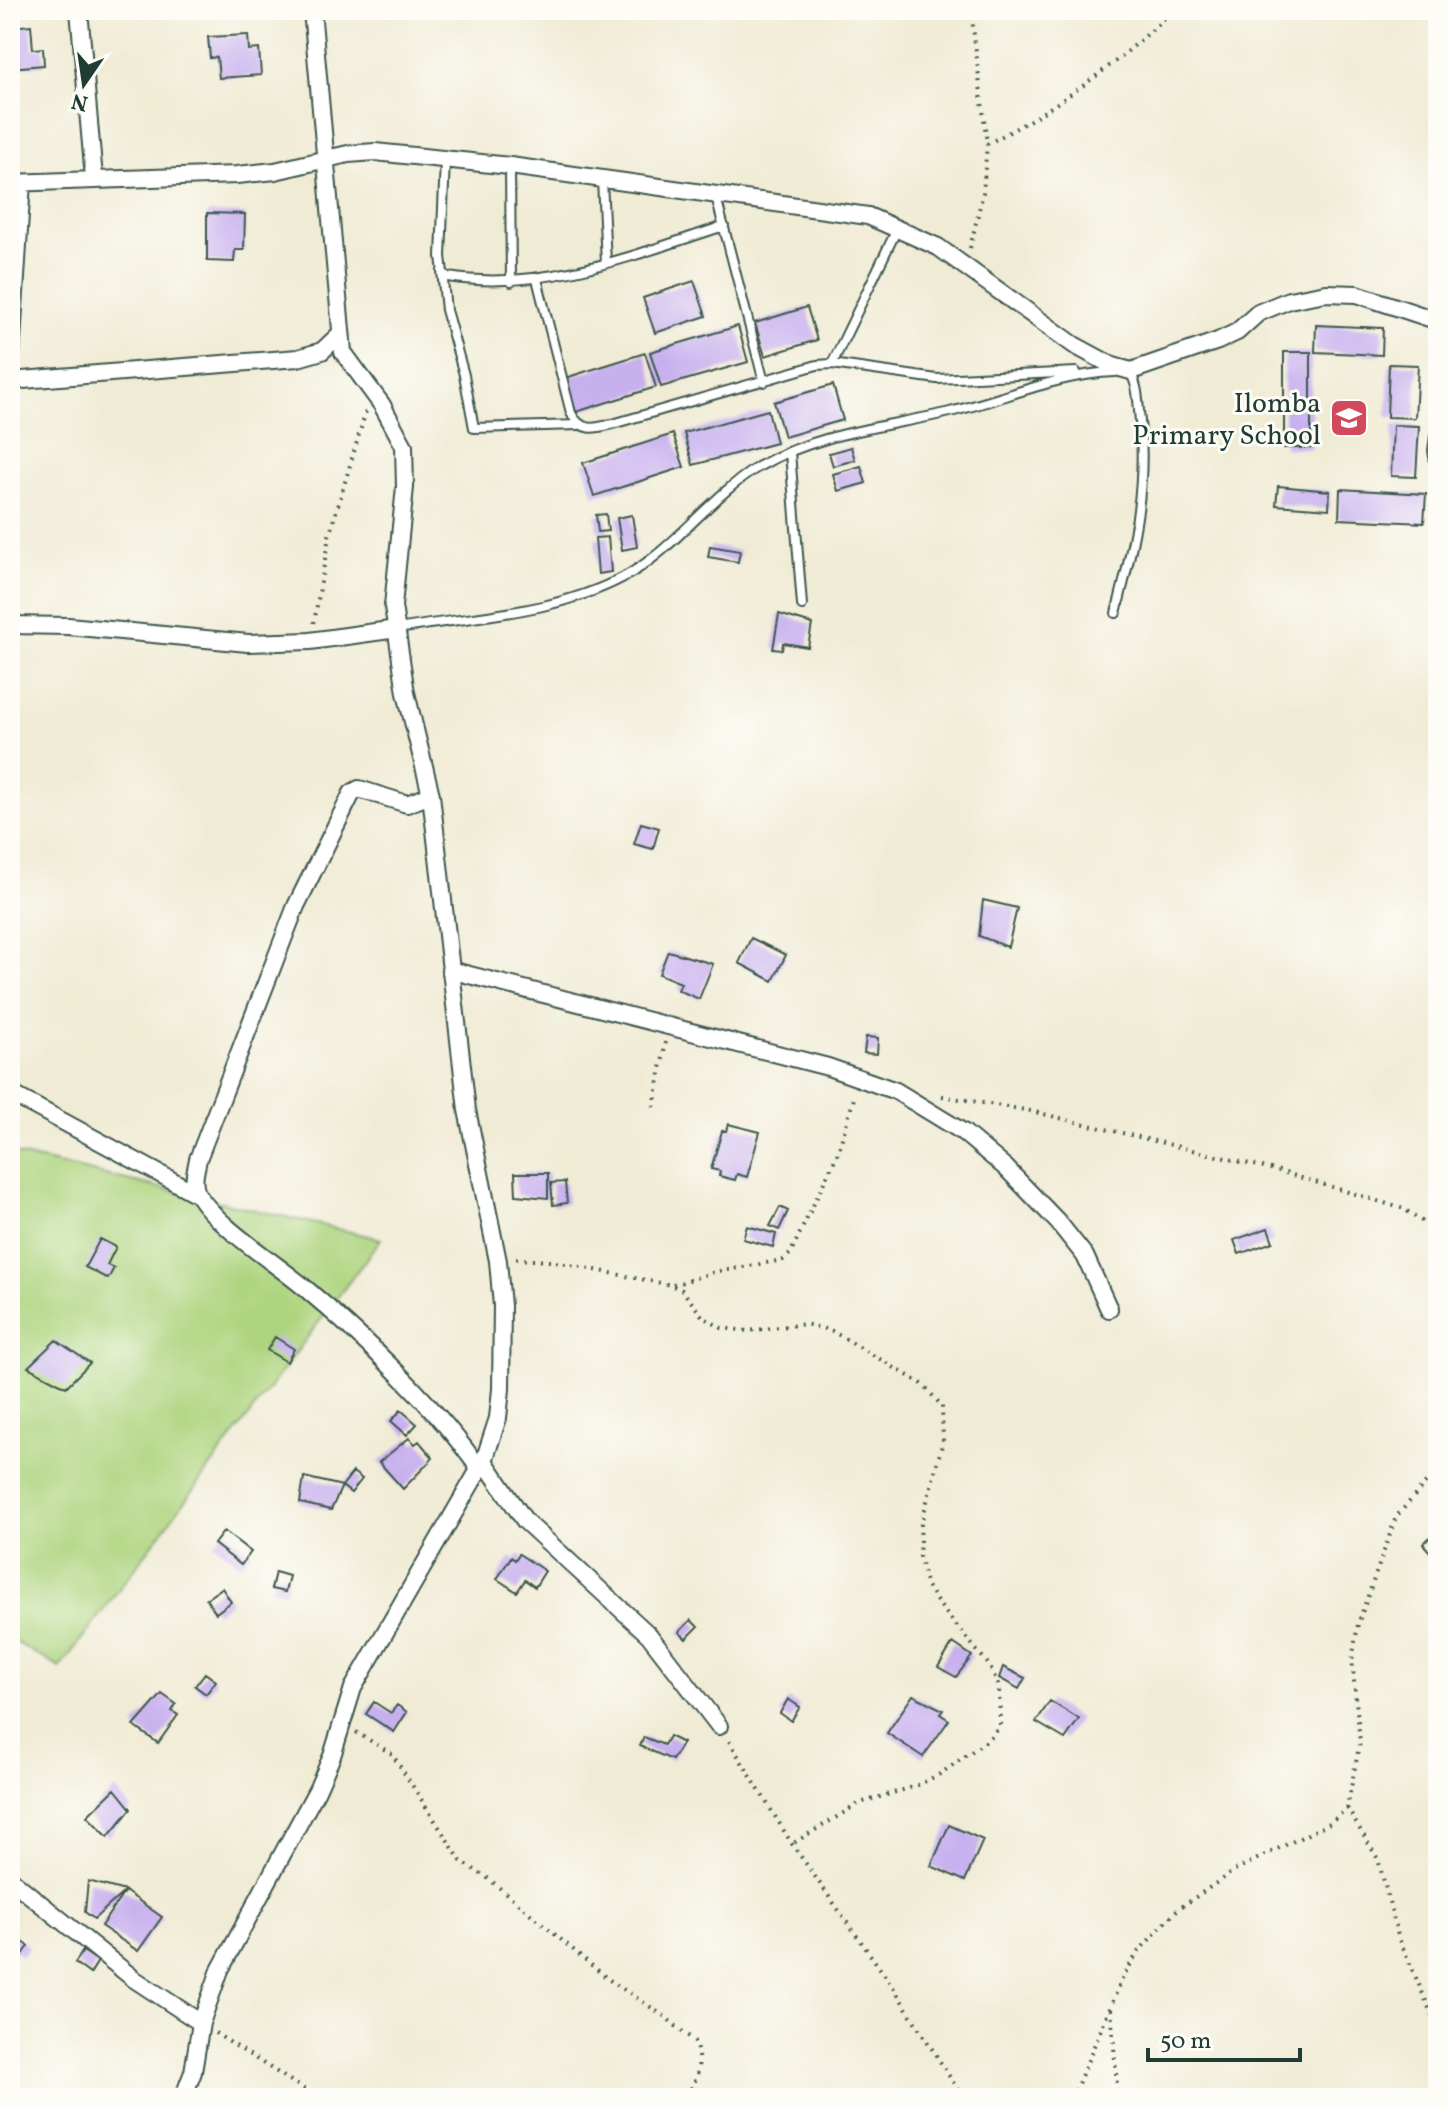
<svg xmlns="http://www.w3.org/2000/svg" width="1448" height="2108" viewBox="0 0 1448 2108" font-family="Vollkorn,serif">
<rect width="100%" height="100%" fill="#fdfcf7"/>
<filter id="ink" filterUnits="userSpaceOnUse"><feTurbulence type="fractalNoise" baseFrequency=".0125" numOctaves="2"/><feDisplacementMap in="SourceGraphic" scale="16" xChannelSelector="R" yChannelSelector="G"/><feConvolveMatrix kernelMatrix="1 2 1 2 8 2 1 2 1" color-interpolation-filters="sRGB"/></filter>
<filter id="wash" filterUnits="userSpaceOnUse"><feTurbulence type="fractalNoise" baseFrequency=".006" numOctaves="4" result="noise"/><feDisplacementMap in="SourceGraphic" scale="32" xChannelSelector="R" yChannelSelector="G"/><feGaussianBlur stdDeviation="1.8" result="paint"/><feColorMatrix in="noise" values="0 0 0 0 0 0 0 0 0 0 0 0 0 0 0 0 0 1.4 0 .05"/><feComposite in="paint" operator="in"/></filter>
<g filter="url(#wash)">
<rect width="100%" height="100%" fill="#f0ebd4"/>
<!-- green -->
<path fill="#add47e" stroke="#668859" stroke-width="2" d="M10,1153L381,1239L60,1668L10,1639Z"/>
<g id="blocks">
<!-- building -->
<path fill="#c7b0ee" d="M31,25L33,49L43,48L44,65L10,68V27Z
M248,35L249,50L259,49L261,75L219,78L217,57L210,58L208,37Z
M207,213L245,214L244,250H235L234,262L207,261Z
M694,281L706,316L655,333L643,298Z
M807,307L817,340L765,356L755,323Z
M1316,325L1383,328L1382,355L1315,352Z
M738,326L748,362L661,387L650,352Z
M1284,352H1311V448H1284Z
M645,353L656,387L576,412L565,378Z
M1389,364L1418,365L1415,418L1387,417Z
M833,385L843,420L784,437L774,402Z
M768,410L776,443L693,465L684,433Z
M1393,425L1419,426L1416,477L1391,476Z
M673,434L684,467L594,496L583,463Z
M851,447L855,460L833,466L829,453Z
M861,466L866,483L838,491L833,474Z
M1278,486L1330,491L1329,509L1276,505Z
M1340,489L1426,494L1424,523L1339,519Z
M606,514L608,531L598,532L596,515Z
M632,515L637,547L622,550L617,518Z
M608,537L611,572L598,574L595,538Z
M710,546L740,551L738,562L708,557Z
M779,614L812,624L808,647L783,643L782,650L773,649Z
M641,823L659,828L653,849L634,844Z
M983,900L1017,908L1008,947L979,936Z
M751,938L786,955L773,981L739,963Z
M668,951L713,964L699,999L678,990L681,983L659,974Z
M866,1037L878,1038L877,1054L864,1053Z
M728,1124L760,1132L747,1177L737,1174L735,1180L719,1176L720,1171L711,1169L722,1131H726Z
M515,1173H548V1198L516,1195Z
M565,1182L567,1203L553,1205L551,1183Z
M780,1207L788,1211L779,1230L770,1226Z
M747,1226L776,1234L773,1247L743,1239Z
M1268,1228L1273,1242L1239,1254L1234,1240Z
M100,1239L116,1247L107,1265L114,1268L108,1279L85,1267Z
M275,1337L294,1349L287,1362L267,1350Z
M56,1340L90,1363L66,1387L28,1367Z
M401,1410L417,1424L407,1435L391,1421Z
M409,1438L415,1444L419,1441L433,1458L403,1489L379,1462Z
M353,1472L362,1479L351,1493L342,1486Z
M304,1477L342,1486L331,1510L300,1503Z
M1438,1529V1546L1431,1553L1423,1544Z
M224,1531L251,1552L241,1565L214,1544Z
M519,1554L545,1571L535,1587L525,1580L517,1592L497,1579L511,1557L515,1560Z
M275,1572L289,1576L285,1592L271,1589Z
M222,1588L231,1602L216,1613L206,1599Z
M691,1620L698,1627L686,1639L679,1632Z
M953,1643L972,1656L956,1677L938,1667Z
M1003,1667L1025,1678L1019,1689L999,1678Z
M205,1673L216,1681L206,1694L195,1686Z
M162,1694L176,1704L172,1711L178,1715L158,1743L134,1726Z
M913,1695L943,1710L940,1714L949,1720L923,1757L887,1733Z
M788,1699L800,1707L791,1721L780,1713Z
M1050,1701L1079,1719L1065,1739L1036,1722Z
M374,1702L391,1713L397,1705L407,1712L394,1732L366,1714Z
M669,1736L683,1743L672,1760L640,1746L644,1737L664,1745Z
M115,1789L131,1809L108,1837L87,1816Z
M949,1825L983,1840L965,1881L931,1866Z
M88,1881L125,1891L94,1919L85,1912Z
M125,1891L162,1917L138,1951L101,1926Z
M10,1934L29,1946L22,1956L10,1948Z
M83,1951L98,1961L90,1974L75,1963Z"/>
</g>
</g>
<g filter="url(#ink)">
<use href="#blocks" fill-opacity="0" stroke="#3e574c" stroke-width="2"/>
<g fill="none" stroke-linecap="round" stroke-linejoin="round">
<defs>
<path id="service" d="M445,160L441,256L443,273L448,277C544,292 634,255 724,226
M510,166L511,282
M602,180L606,263
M716,197L764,382
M442,271L446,310L464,375L474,428L579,425
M537,279L571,413C582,434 597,428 616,423L817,365L832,364L937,379L1076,372
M832,364L898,227
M1438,417L1433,450L1438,487
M790,452L802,605
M1116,613C1134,544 1148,482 1139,411C1138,398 1137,379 1128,371
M398,629C472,616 553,614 622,578C674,551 708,498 758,467C816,433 886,427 950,412C1005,399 1058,374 1115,372"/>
<path id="minor" d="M79,10L94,178
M10,183L237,175L275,171L348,154L375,152L510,166L868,216L938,247L1074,345L1113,366L1131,371L1218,341L1237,332L1258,313L1289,300L1326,293L1357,294L1438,321
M10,372L22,182
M10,381L298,358L322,351L339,335
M10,625L68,626L248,643L310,641L397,629
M431,795L407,804L359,789L352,793L296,906L198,1159C196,1170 191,1184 198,1195C220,1229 273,1261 305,1288C363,1337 438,1408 480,1470
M450,970L828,1067L896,1091L963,1132L1006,1168L1058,1222L1085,1256L1109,1309
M10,1093L197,1194
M484,1461L525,1521L649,1635L719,1726
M10,1879L134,1979L201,2023
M183,2098L193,2072L201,2023L220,1970L317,1790L332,1756L353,1688L484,1461L498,1418L501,1389L502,1306L498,1261L467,1110L431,795L406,693L393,606L405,487L404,446L382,405L343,352L312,10"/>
</defs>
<!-- service casing -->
<use href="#service" stroke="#3e574c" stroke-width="12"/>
<!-- minor casing -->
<use href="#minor" stroke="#3e574c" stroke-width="20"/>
<!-- path -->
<path stroke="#3e574c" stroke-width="4" stroke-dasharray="2 6" stroke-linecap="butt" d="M987,144C1053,110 1120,63 1173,10
M970,248L983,193L987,144L971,10
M314,623L329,536L366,411
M942,1096L1031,1111L1279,1171L1404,1209L1438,1232
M654,1107L666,1041
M516,1259L550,1261L671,1285L682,1290L703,1317L722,1328L748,1331L805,1324L832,1331L922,1384L942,1406L943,1441L921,1524L919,1556L927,1586L937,1602L989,1665L999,1686L1000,1725L988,1740L940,1774L916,1786L860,1803L792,1844
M673,1285L715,1272L783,1260L790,1254L837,1155L855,1095
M356,1732L392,1754L461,1861L489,1879L608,1979L664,2016L694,2041C702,2059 700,2086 681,2098
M729,1741L792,1844L893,1987L963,2098
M1347,1808L1378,1859L1398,1936L1438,2029
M1111,2009L1118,2098
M215,2033L318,2098
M1072,2098L1123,1977L1138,1952L1177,1910L1235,1870L1330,1823L1347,1808L1360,1742L1352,1660L1358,1624L1396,1517L1438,1469"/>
<!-- service -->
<use href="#service" stroke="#fff" stroke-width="8"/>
<!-- minor -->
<use href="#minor" stroke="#fff" stroke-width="16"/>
</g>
</g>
<!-- icons -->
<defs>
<symbol id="school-square" viewBox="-11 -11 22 22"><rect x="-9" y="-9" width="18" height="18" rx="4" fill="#d1495b" stroke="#fdfcf7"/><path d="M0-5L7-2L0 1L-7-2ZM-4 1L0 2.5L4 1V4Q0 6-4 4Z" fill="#fff"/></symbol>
</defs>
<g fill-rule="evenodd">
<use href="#school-square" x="1327" y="396" width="44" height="44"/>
</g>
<g text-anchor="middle" stroke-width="6" stroke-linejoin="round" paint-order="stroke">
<!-- poi labels -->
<g font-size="28" fill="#1f3d34" stroke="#fdfcf7" text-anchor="end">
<text x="1321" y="412">Ilomba<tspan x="1321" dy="32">Primary School</tspan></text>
</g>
</g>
<!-- margin -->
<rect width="1448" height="2108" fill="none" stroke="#fdfcf7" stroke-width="40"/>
<!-- north arrow -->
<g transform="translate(84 84) rotate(193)" stroke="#fdfcf7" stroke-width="6" paint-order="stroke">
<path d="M0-6L14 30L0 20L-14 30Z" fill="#1f3d34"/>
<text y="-12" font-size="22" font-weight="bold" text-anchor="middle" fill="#1f3d34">N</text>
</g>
<!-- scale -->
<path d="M1148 2048v12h152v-12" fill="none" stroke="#1f3d34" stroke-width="4"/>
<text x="1160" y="2048" font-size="24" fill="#1f3d34" stroke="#fdfcf7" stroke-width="6" paint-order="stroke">50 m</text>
</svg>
